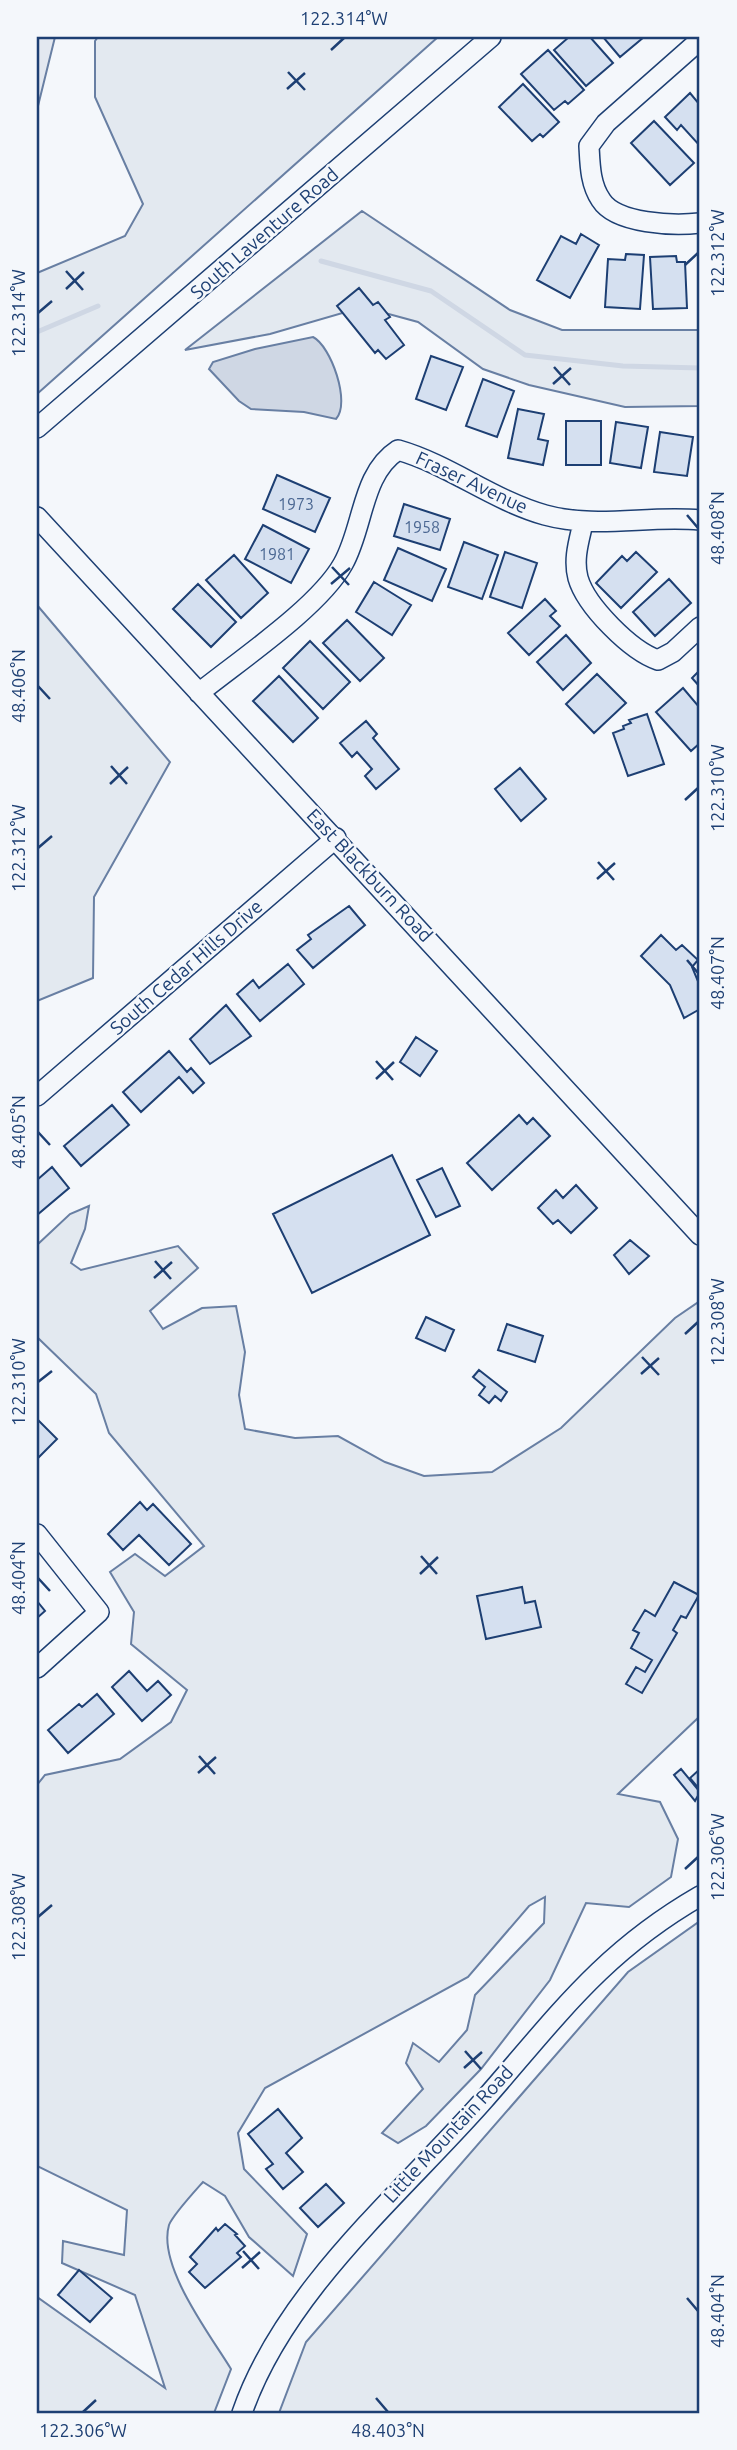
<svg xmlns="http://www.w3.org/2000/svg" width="737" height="2450" viewBox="0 0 737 2450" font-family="Ubuntu,sans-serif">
<rect width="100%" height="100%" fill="#f4f7fb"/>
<!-- green -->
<path fill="#e3e9f0" stroke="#687fa3" stroke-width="2" d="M98,37H438L37,394V273L125,236L143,204L95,97V41Z
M362,211L510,310L562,330H700V406L625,407L529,385L483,369L418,322L363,307L270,334L185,350Z
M37,605L170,762L94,897L93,978L37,1001Z
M89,1206L85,1229L71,1263L81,1270L178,1246L198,1268L150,1311L163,1329L202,1308L236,1306L245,1352L239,1395L245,1429L295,1438L338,1436L385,1462L424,1476L492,1472L561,1428L675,1318L700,1301V1716L618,1794L660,1802L678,1839L671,1877L629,1907L586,1903L550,1980L481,2069L426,2126L398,2143L382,2133L423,2089L406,2063L413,2043L439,2062L467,2030L475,1995L544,1923L545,1897L529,1906L468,1977L265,2088L238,2133L244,2169L307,2234L293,2276L249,2237L225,2196L203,2182C195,2191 173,2215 169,2225C157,2266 211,2336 231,2369L214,2413H37V2297L165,2388L135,2295L62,2263L63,2241L124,2255L127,2210L37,2166V1785L45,1775L120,1759L171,1722L187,1690L131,1644L134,1612L110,1572L135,1554L165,1576L204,1546L109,1433L96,1394L37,1337V1245L70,1214Z
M700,1921V2413H279L306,2342L628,1972Z"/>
<!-- parking -->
<path fill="#e3e8f0" stroke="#687fa3" stroke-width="2" d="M37,37H55L37,110Z"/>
<!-- water -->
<path fill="#cfd7e4" stroke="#687fa3" stroke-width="2" d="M313,337C331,346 351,403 336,419L304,412L251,409L239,401L209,369L213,362L255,349Z"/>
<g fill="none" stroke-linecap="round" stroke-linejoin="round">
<!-- stream -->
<path stroke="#cfd7e4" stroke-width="5" d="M321,261L431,291L525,355L623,366L700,368
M37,332L98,306"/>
</g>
<!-- building -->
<path fill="#d5e0f0" stroke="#1d3f73" stroke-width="2" d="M569,37H590L613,63L586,86L554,50Z
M603,37H644L620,57Z
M548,50L584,90L568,104L565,101L554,110L521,74Z
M523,84L559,122L543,137L540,134L532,141L499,107Z
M690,93L700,105V146L681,125L677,130L665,117Z
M654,121L694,163L670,185L631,143Z
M581,234L599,245L570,298L537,280L561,236L576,244Z
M626,254L644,255L640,309L605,307L608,259L625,260Z
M676,256L677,262H685L687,308L653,309L650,257Z
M359,288L373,305L378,302L390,317L385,320L404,345L386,359L378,350L375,353L337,306Z
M431,356L463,367L446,410L416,399Z
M483,379L514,391L497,437L466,426Z
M518,409L544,414L538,439L548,441L543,465L508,458Z
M566,421H601V465H566Z
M616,422L648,427L641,468L610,463Z
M660,432L693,437L687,476L654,472Z
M277,475L330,498L315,532L263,509Z
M404,504L450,519L440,550L394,536Z
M263,525L309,549L291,583L245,559Z
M464,542L498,555L482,599L448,587Z
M398,548L446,569L432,601L384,580Z
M505,552L537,563L522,608L490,597Z
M636,552L657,572L621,608L596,583L622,556L627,561Z
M234,555L268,593L241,618L206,580Z
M669,579L691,603L655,636L633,612Z
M374,582L411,605L392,635L356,612Z
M198,584L236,622L211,647L173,609Z
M545,599L556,611L550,616L560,626L529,655L508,633Z
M347,620L384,658L360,681L323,643Z
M566,635L591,663L563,690L537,662Z
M310,641L350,682L323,709L283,668Z
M700,670V687L692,678Z
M597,674L626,703L594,733L566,704Z
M279,676L318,718L293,742L253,701Z
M683,688L700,708V743L691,751L656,712Z
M647,714L664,764L628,776L613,733L624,729L623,726L631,723L629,720Z
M366,721L377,734L373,738L399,769L376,789L365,776L372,769L357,752L352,757L340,743Z
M520,768L546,799L521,821L495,789Z
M349,906L365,925L313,968L297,950L311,939L308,935Z
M661,935L676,950L682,945L698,960L692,967L700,986V1009L684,1018L670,985L641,956Z
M288,964L304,984L260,1021L237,994L253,980L259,988Z
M226,1005L251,1036L210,1064L190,1039Z
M416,1037L437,1051L420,1076L400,1062Z
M169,1051L187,1072L191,1068L204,1083L193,1093L179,1077L141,1112L123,1092Z
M112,1105L129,1125L81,1166L64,1146Z
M519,1115L527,1124L533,1118L550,1136L492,1190L467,1163Z
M392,1155L430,1235L312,1293L273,1214Z
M52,1167L69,1188L37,1215V1180Z
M442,1168L460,1206L436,1217L417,1180Z
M576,1185L597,1208L571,1233L558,1220L553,1224L538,1208L556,1190L563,1198Z
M630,1240L649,1256L629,1274L614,1255Z
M426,1317L454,1330L445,1351L416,1338Z
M507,1324L543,1336L535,1362L498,1350Z
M479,1370L507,1392L501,1401L495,1396L489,1403L479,1395L485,1387L473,1377Z
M37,1419L57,1439L37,1459Z
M140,1502L147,1510L153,1504L191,1544L169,1565L139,1535L123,1550L108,1534Z
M674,1582L699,1595L686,1618L681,1616L673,1630L677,1633L642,1693L626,1684L636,1667L645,1672L652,1660L631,1648L639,1633L633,1630L645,1610L655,1616Z
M522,1587L525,1603L535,1601L541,1627L486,1639L477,1596Z
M37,1601L45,1611L37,1618Z
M129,1671L147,1691L158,1681L171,1695L142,1721L112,1687Z
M97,1694L114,1714L68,1753L48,1730L79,1704L82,1707Z
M681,1769L700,1792L695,1801L674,1775Z
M700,1769V1790L690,1778Z
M278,2109L302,2138L286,2153L303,2172L283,2189L266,2169L273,2164L248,2134Z
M326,2184L344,2203L318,2227L300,2208Z
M225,2224L237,2234L235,2235L245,2246L237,2253L241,2257L205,2288L189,2272L197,2264L190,2257L216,2228L218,2231Z
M79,2270L112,2298L90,2322L58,2295Z"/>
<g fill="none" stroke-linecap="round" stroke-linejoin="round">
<defs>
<path id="minor" d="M700,40L606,123L589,146C590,164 590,184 601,200C616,224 674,226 700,223
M37,428L491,37
M37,517L700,1235
M583,523C579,541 573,559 578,578C586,606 631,651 658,660L673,652L700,627
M199,693C240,660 319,607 343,564C364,527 361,474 398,450C450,465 492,500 545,515C596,529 648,515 700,520
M37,1096L336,838
M37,1534L99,1612L37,1668
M242,2413C284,2291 400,2195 483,2101C556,2018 601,1953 700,1896"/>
</defs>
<!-- minor casing -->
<use href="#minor" stroke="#1d3f73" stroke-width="22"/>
<!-- minor -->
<use href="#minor" stroke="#f4f7fb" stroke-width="19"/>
</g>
<!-- ticks -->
<path fill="none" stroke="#1d3f73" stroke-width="2.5" d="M331,50L344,38M288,72L305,90M287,89L305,73M685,265L698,253M66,271L83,290M66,289L84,272M38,313L52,301M554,367L570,385M553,384L571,368M687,515L698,528M332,567L349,585M331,584L350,568M38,686L50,699M111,766L127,784M110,784L128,767M685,800L698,788M38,848L52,836M598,862L614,880M597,879L615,863M687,960L698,973M376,1061L393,1080M376,1079L394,1062M38,1132L50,1145M155,1261L171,1279M154,1278L172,1262M685,1334L698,1322M642,1357L659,1375M641,1374L659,1358M38,1382L52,1371M421,1556L437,1574M420,1574L438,1557M38,1578L50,1591M199,1756L215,1774M198,1773L216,1757M685,1869L698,1857M38,1917L52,1905M465,2051L481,2069M464,2068L482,2052M243,2251L259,2269M242,2268L260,2252M687,2298L698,2311M376,2398L388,2412M83,2412L96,2400"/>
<g text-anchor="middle" stroke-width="5" stroke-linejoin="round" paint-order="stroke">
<!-- number labels -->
<g font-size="16" fill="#4b6792">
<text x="296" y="510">1973</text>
<text x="422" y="533">1958</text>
<text x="277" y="560">1981</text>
</g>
<!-- street labels -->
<g font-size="19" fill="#1d3f73" stroke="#f4f7fb">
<text transform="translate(264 233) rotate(-41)" y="7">South Laventure Road</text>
<text transform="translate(472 482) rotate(25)" y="7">Fraser Avenue</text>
<text transform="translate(370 875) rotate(47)" y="7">East Blackburn Road</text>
<text transform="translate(186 967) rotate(-41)" y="7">South Cedar Hills Drive</text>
<text transform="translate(448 2134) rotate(-47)" y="7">Little Mountain Road</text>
</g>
</g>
<!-- border -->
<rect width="737" height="2450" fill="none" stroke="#f4f7fb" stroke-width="77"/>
<rect x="38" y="38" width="660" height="2374" fill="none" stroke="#1d3f73" stroke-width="2.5"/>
<g font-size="18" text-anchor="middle" fill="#1d3f73">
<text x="344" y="25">122.314°W</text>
<text transform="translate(718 253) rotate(-90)" y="6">122.312°W</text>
<text transform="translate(19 313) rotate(-90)" y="6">122.314°W</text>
<text transform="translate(718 528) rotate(-90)" y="6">48.408°N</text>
<text transform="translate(19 686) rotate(-90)" y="6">48.406°N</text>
<text transform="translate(718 788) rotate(-90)" y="6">122.310°W</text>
<text transform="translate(19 848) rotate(-90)" y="6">122.312°W</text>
<text transform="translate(718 973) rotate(-90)" y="6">48.407°N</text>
<text transform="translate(19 1132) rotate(-90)" y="6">48.405°N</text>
<text transform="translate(718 1322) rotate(-90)" y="6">122.308°W</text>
<text transform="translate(19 1382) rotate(-90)" y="6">122.310°W</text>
<text transform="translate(19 1578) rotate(-90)" y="6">48.404°N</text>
<text transform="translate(718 1857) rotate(-90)" y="6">122.306°W</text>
<text transform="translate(19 1917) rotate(-90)" y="6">122.308°W</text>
<text transform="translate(718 2311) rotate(-90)" y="6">48.404°N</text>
<text x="83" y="2437">122.306°W</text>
<text x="388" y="2437">48.403°N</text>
</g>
</svg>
